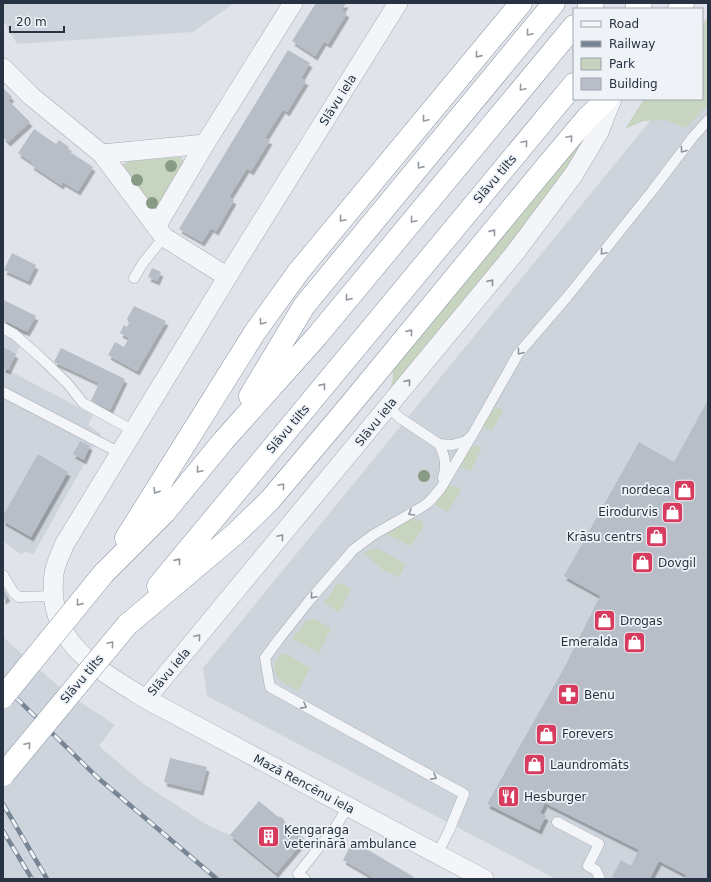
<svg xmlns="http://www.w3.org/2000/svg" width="711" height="882" viewBox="0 0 711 882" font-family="'DejaVu Sans',sans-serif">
<defs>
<filter id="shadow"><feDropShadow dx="2.5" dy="4.5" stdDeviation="0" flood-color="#0004"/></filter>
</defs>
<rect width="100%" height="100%" fill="#e0e4ea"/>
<!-- built -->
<path fill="#ced4dc" d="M3,3H234L193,32L17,44L3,20Z
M708,73V879H556L207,696L203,668L668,99H702Z
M3,299L36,316L8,370L93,415L88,425L101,434L33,555L25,551L22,555L3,541Z
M3,637L64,691L115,725L99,746L145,785L209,826L230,835L276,873L281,879H3Z"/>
<!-- green -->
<path fill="#c7d4c0" d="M708,17V104L686,128L665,120L644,121L625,129L644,99H702V24Z
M590,128L553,194L389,393L393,378L392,367Z
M181,157L185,163L156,210H148L124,173L122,165L129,161Z
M501,408L503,411L492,431L484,428V424L494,409Z
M475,446H479L481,449L471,471L460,466L470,448Z
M449,485L460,488V492L448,512L435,505L434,502Z
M414,518L423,522V527L411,546L388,535V531L408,519Z
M377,548L406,564L399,577L383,570L364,553L368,550Z
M341,583L350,588V591L341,610L339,612L324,603L323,600L328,598L336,585Z
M314,619L331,628L319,653L293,639V636L302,628L305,621Z
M286,654L310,668L298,691C282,683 267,675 279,655Z"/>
<!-- building -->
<path fill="#b7bec7" filter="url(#shadow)" d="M316,3H346L342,10L347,13L328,44L324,41L315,56L292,41Z
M288,50L310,63L301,78L306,81L287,112L283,109L265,138L270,140L251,171L247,168L229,197L234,200L216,231L211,228L202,242L179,229Z
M3,88L12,97L8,100L30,122L8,142L3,137Z
M34,129L56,144L59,140L69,147L67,150L93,167L78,191L63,182L61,185L31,165L33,163L18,153Z
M12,253L36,265L28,281L4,270Z
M152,268L161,272L157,281L148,277Z
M3,300L36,316L27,332L3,320Z
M134,306L166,321L137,371L108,355L115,342L124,347L129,338L120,333L124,325L127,327L129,323L127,319Z
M3,347L16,354L8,370L3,368Z
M61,348L125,379L110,410L91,401L99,383L54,362Z
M708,400V879H684L686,875L659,861L650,878L653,879H617L612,877L621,860L631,866L639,850L545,803L540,813L546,816L539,830L487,804L563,670L600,596L564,576L639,442L674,462Z
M80,441L90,446L84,460L73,454Z
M38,454L68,472L31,537L3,521V516Z
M3,588L8,597L3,600Z
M170,758L207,767L201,791L164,782Z
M259,801L277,816L283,818L286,824L305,839L276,873L230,835Z
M353,841L414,877L413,879H376L343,860Z"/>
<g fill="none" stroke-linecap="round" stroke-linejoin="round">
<defs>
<path id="lane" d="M134,278L143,263L164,237
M3,328L14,334L40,357L67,383L83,403L134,431
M3,392L120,453
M388,407L400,418L439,444L452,445L466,441L470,437
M439,444C445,456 447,465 443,478
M3,575L14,593L19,597L53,596
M557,822L599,844L588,866L596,870L600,879
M437,854L449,831L464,794L270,687L265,658L279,639L309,601L353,550L373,535L422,507L429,502L441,488L474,432L518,354L568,296L652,191L693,137L708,120
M305,879L298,874L336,826L348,807"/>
<path id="street" d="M398,3L242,253L64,545C61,554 55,564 54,574C46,643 96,668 146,699L484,879
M3,68L31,96L102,154L164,237L218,271L228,276
M102,154L205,144
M156,227L205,144L293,3
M146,699L514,254L574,174L599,132L612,99"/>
<path id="highway" d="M588,9L593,3
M636,9L641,3
M679,9L683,3
M250,396L304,306L554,3
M126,538L255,332L299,271L521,3
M104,573L165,512L224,440L317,336L574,26
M158,586L574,84
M127,625L235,534L270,500L350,405L545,168L587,118L607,99"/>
</defs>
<!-- lane casing -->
<use href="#lane" stroke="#a5abb4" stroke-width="11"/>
<!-- street casing -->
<use href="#street" stroke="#a5abb4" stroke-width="20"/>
<!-- highway casing -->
<use href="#highway" stroke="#8693a2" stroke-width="23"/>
<!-- lane -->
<use href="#lane" stroke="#f3f5f8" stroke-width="10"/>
<!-- street -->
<use href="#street" stroke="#f3f5f8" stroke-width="19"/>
<!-- highway -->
<use href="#highway" stroke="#fff" stroke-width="22"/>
<defs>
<path id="rail" d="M3,685L98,778L217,879
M3,804L47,879
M3,831L32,879"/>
</defs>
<!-- rail casing -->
<use href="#rail" stroke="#788595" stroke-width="4.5"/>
<!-- rail -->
<use href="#rail" stroke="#eff3f7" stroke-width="3" stroke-dasharray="9" stroke-linecap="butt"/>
<defs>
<path id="highway-bridge" d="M3,697L104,573
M3,775L127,625"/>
</defs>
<!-- highway-bridge casing -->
<use href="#highway-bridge" stroke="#8693a2" stroke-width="23" stroke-linecap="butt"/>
<!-- highway-bridge -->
<use href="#highway-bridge" stroke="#fff" stroke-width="22"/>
</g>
<!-- trees -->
<g fill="#879b85">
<circle cx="171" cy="166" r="6"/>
<circle cx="137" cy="180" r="6"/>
<circle cx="152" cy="203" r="6"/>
<circle cx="424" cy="476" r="6"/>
</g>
<!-- one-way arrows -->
<defs><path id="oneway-chevron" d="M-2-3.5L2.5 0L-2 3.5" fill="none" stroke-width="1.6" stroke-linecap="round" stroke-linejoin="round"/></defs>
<g stroke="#9399a0">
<use href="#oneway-chevron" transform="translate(529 33) rotate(130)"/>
<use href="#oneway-chevron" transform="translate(478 55) rotate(129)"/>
<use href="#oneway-chevron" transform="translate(522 88) rotate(130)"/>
<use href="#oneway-chevron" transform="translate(425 119) rotate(130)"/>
<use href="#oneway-chevron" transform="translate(570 138) rotate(-50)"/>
<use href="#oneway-chevron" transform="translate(525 143) rotate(-50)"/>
<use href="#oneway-chevron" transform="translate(420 166) rotate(129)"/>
<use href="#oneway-chevron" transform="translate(342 219) rotate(130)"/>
<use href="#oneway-chevron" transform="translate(413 220) rotate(130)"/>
<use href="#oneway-chevron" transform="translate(493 232) rotate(-51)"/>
<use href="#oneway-chevron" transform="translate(348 298) rotate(129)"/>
<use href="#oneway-chevron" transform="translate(262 322) rotate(126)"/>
<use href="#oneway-chevron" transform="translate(410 332) rotate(-51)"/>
<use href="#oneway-chevron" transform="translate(323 386) rotate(-51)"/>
<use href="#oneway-chevron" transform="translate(199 470) rotate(130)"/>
<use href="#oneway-chevron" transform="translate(282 486) rotate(-50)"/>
<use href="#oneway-chevron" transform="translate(156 491) rotate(122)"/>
<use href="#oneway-chevron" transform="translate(178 561) rotate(-51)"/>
<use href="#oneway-chevron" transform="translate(79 603) rotate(129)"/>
<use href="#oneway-chevron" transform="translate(111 644) rotate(-50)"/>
<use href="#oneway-chevron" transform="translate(28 745) rotate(-50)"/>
</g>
<g stroke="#8d949d">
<use href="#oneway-chevron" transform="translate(683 150) rotate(126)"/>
<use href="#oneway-chevron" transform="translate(603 252) rotate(130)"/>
<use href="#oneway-chevron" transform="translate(491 282) rotate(-51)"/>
<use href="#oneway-chevron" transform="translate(520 352) rotate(127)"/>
<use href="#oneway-chevron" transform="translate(408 382) rotate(-51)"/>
<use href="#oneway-chevron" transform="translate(411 513) rotate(150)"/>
<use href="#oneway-chevron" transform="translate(281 537) rotate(-50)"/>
<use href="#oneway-chevron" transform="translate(313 596) rotate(131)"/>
<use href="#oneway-chevron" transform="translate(198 637) rotate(-50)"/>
<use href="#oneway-chevron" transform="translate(304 706) rotate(28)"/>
<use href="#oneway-chevron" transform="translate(434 777) rotate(29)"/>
</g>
<!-- icons -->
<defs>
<symbol id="shop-square" viewBox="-11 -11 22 22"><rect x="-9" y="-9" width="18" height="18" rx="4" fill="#d73c5f" stroke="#eff3f7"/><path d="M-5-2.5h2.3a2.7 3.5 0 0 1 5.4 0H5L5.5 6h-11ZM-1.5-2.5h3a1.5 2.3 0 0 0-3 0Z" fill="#fff"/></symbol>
<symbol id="pharmacy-square" viewBox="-11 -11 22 22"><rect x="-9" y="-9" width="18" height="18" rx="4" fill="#d73c5f" stroke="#eff3f7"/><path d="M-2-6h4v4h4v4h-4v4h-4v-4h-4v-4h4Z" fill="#fff"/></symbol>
<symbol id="restaurant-square" viewBox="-11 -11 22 22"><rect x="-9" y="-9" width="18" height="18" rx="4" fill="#d73c5f" stroke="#eff3f7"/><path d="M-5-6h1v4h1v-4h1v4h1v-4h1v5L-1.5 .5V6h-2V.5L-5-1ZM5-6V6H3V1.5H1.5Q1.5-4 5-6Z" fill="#fff"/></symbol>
<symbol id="building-square" viewBox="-11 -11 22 22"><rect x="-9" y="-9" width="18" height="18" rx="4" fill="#d73c5f" stroke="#eff3f7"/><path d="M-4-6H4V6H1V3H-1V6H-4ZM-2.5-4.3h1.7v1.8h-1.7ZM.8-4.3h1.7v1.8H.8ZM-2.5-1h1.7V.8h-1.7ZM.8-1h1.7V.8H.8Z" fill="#fff"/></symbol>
</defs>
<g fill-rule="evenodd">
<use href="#shop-square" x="672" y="478" width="25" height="25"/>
<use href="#shop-square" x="660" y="500" width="25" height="25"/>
<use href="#shop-square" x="644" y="524" width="25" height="25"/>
<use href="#shop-square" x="630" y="550" width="25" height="25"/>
<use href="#shop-square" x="592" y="608" width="25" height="25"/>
<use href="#shop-square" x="622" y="630" width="25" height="25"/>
<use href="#pharmacy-square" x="556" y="682" width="25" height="25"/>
<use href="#shop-square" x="534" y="722" width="25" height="25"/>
<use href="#shop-square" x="522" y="752" width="25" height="25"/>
<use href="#restaurant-square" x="496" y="784" width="25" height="25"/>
<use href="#building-square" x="256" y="824" width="25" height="25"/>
</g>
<g text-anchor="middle" stroke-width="3.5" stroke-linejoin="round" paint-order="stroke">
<!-- street labels -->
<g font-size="12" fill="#273342" stroke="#eff3f7">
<text transform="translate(338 100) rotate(-58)" y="4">Slāvu iela</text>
<text transform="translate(495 179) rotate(-50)" y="4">Slāvu tilts</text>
<text transform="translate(376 422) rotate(-51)" y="4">Slāvu iela</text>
<text transform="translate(288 429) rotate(-50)" y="4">Slāvu tilts</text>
<text transform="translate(169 672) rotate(-50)" y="4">Slāvu iela</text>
<text transform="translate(82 679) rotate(-50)" y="4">Slāvu tilts</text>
<text transform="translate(304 784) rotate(28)" y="4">Mazā Rencēnu iela</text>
</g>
<!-- poi labels -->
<g font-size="12" fill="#273342" stroke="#eff3f7" text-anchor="start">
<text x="670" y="494" text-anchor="end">nordeca</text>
<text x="658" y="516" text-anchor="end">Eirodurvis</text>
<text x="642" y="541" text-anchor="end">Krāsu centrs</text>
<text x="658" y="567">Dovgil</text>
<text x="620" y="625">Drogas</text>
<text x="618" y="646" text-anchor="end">Emeralda</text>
<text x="584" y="699">Benu</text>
<text x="562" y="738">Forevers</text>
<text x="550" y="769">Laundromāts</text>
<text x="524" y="801">Hesburger</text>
<text x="284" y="834">Ķengaraga<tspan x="284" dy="14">veterinārā ambulance</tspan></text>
</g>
</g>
<!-- border -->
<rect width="711" height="882" fill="none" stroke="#273342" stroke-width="8"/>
<!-- legend -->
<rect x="573" y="8" width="130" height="92" fill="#eff3f7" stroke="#9fa6af"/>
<rect x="581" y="21" width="20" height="6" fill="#f3f5f8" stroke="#9fa6af"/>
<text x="609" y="28" font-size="12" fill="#273342">Road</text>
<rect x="581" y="41" width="20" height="6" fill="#788595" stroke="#9fa6af"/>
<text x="609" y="48" font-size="12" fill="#273342">Railway</text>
<rect x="581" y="58" width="20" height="12" fill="#c7d4c0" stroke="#9fa6af"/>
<text x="609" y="68" font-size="12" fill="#273342">Park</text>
<rect x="581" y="78" width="20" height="12" fill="#b7bec7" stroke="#9fa6af"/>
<text x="609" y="88" font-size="12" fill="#273342">Building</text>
<!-- scale -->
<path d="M10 26v6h54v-6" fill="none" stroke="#273342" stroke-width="2"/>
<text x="16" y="26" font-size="12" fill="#273342" stroke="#eff3f7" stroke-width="3" paint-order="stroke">20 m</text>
</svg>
